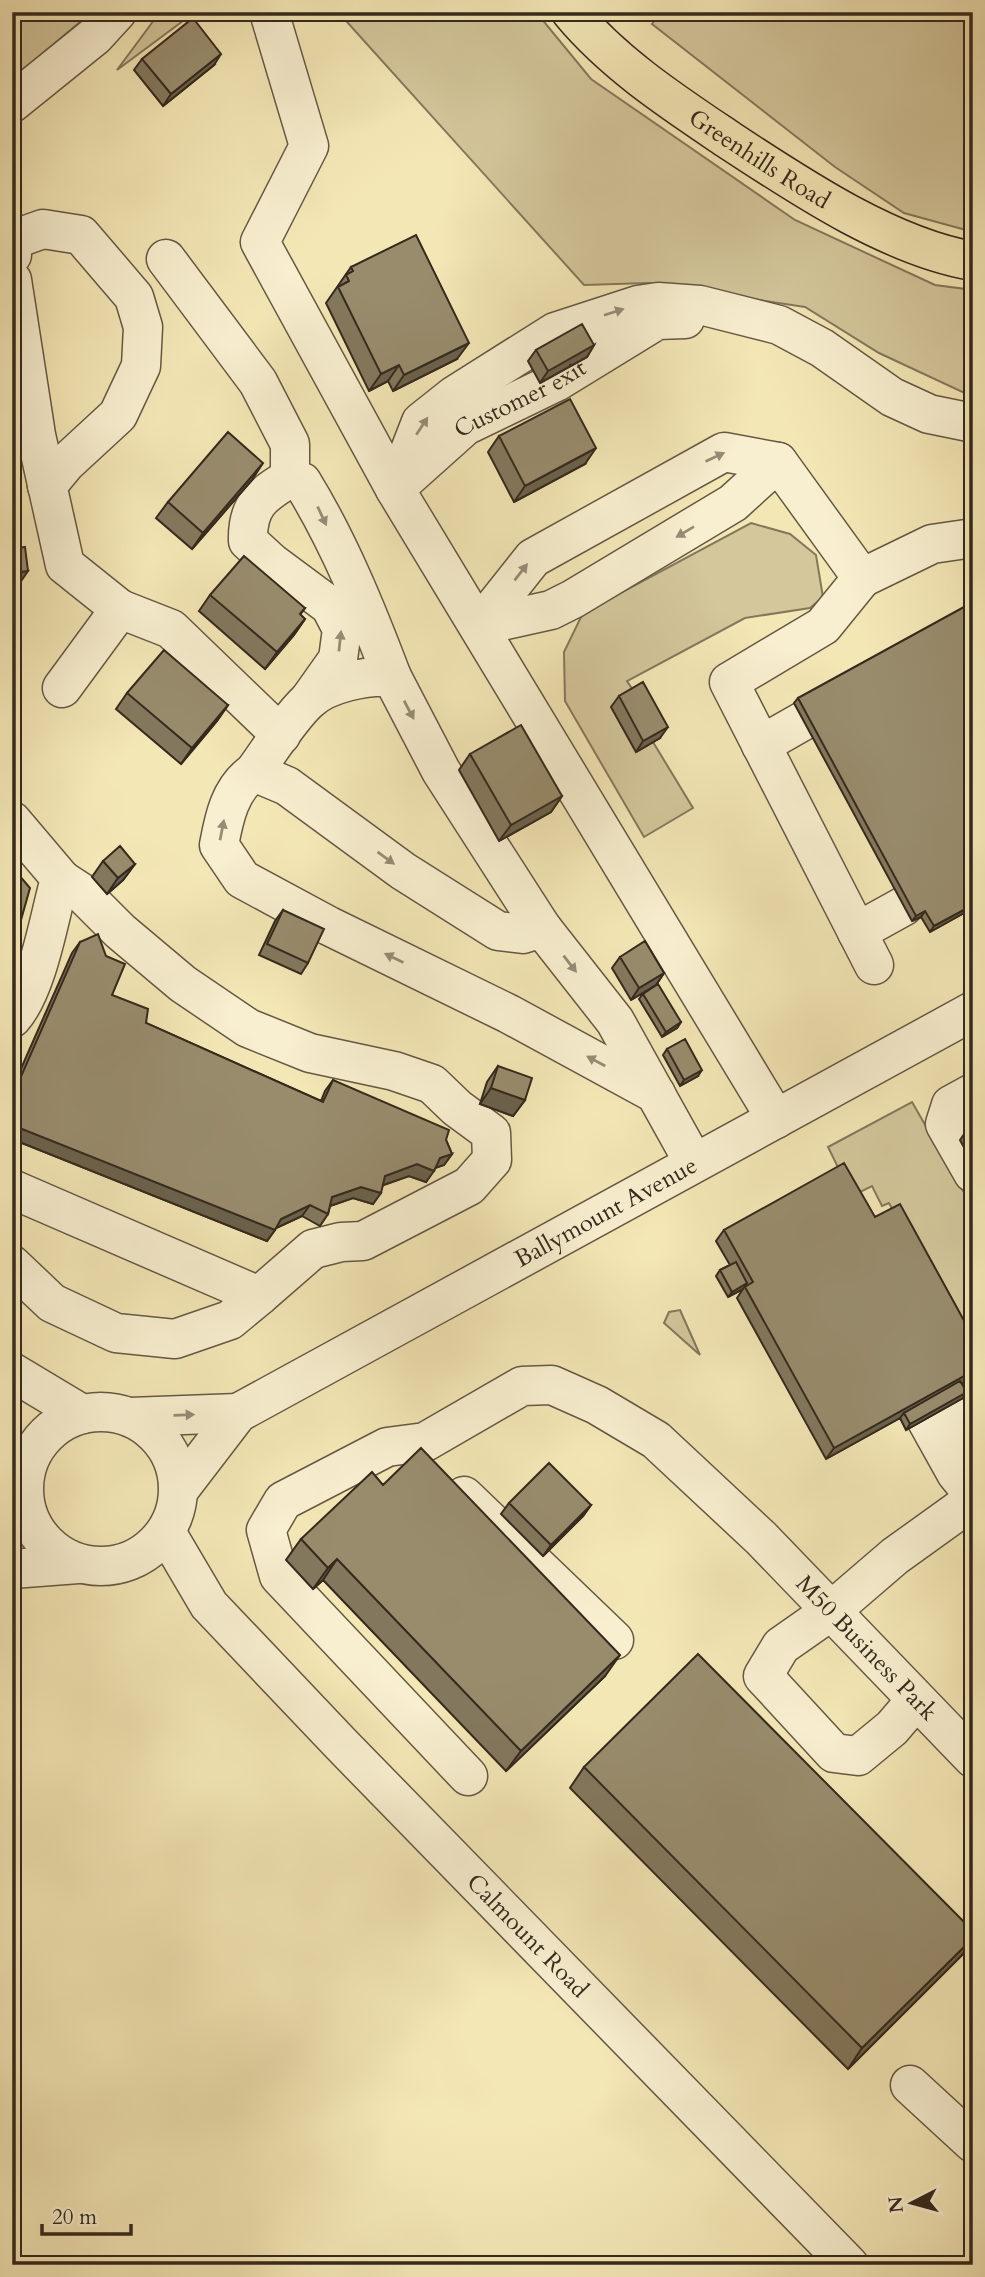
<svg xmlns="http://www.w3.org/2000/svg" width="985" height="2277" viewBox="0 0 985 2277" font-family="Cardo,serif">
<rect width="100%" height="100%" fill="#f4e7b6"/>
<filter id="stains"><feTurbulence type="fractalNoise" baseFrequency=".00286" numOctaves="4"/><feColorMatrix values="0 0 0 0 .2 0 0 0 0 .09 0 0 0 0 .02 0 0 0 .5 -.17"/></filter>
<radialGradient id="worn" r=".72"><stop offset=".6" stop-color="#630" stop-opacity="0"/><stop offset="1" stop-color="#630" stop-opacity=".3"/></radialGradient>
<!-- green -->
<path fill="#d4c79c" stroke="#84785c" stroke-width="2" d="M12,12H92L12,79Z
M160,12H195L117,70Z
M338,12H536L591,79L795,220L935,285L973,290V397L879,353L805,307L648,283L584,285Z
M660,12H973V232L904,213L835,167L652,24Z
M751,523L790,534L816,555L823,597L810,608L745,618L627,681L635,693L653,742L693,808L644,837L565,701L564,652L583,613Z
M912,1102L973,1208V1358L889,1203L882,1206L872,1186L852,1196L828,1147Z
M680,1310L700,1355L664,1323L669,1312Z"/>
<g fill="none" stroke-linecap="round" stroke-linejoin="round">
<defs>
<g id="minor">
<path d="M269,12L309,146L260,242L395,489L776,1119"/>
<path d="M12,103L95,36L117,12"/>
<path d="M12,255V240L43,229L81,235L134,297L143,327L141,366L118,415L66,463L47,486"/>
<path d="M166,259L258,382L290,444V478"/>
<path d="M12,280L36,435L65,565L120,609"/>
<path id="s1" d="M399,485L465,426L556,382L657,320L685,319"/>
<path d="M395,489L421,422L455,395L555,332L638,305L658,302L700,305L779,325L822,348L892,397L929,414L973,423"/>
<path d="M862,578L823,626L729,682L874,965"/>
<path d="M479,626L533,558L724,452L778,462L862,578L932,544L973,538"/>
<path d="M479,626L551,610L573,599L733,503L778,462"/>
<path d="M62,688L120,609L171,629L281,735"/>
<path d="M309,700L338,659L342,629L330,606L272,563L248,541C247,506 261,495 290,478L302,482C339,542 367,611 392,677"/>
<path d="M761,745L803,721"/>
<path d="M254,772C270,750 289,719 308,701C327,683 367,675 392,677L441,771L542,928L615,1021L694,1163"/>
<path d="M12,821L62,880L57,890C48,925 36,992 12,1018"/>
<path d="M542,928L523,934L498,931L403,871L287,786L254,772C230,788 224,818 219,845L242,879L329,926L509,1014L656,1094"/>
<path d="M857,932L904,906"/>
<path d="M973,1093L951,1105L945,1124L973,1173"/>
<path d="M12,1189L259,1296L313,1249L341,1242L363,1241L469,1186L492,1160L491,1133L457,1108L432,1084L394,1071L310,1053L248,1028L183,984L120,931L82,893L62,880"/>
<path d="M12,1265L52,1303L116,1333L175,1339L230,1320L259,1296"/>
<path d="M12,1372L82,1414"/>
<path d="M942,1401L961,1433L973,1440"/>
<circle cx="101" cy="1489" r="77"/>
<path d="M922,1412L956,1473L973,1494"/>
<path d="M130,1417L238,1413"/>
<path id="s2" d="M179,1490L238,1413L973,1011"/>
<path d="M464,1496L614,1640"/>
<path id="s3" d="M166,1532L209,1605L341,1744L849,2265"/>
<path d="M12,1569L78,1564"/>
<path d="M916,1700L892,1728L858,1756L834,1753L763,1676L781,1646L831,1611L895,1556L973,1500"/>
<path id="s4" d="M468,1776L279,1576L266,1530L283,1501L387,1447L425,1442L522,1386L552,1385L597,1405L656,1440L761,1538L973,1758"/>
<path d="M910,2085L973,2143"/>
</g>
<g id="major">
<path id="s5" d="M571,12C614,64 674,103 729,140C799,186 890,247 973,261"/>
</g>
</defs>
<!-- minor casing -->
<use href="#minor" stroke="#655843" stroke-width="41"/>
<!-- major casing -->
<use href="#major" stroke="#35291d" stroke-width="41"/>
<!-- minor -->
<use href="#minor" stroke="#f8efd0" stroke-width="38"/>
<!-- major -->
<use href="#major" stroke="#f4e7b6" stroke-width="38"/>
</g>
<!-- wall -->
<path fill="#83785e" stroke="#35291d" stroke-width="2" d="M142,59L214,65L163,106L134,70Z
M351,267L457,359L393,391L388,381L369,391L326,303Z
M594,345L587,357L540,383L528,361L536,350Z
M499,436L585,464L514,502L488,452Z
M252,480L192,549L156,518L168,502Z
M210,595L305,608L300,615L305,619L294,635L265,669L199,611Z
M127,693L228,705L217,721L181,764L116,709Z
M619,696L660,738L636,752L611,707Z
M798,698L973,908L930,932L921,917L912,921L794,703Z
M470,754L562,796L551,812L499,841L459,770Z
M103,861L135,864L123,880L107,894L92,877Z
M283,910L308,963L301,974L259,955L275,921Z
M80,942L112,995L146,1023L321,1101L325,1091L333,1080L446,1140L452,1154L444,1165L435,1168L426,1182L409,1176L383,1185L373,1204L353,1198L330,1206L328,1214L320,1226L302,1216L276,1228L267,1241L12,1139V1089L72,953Z
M620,957L664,973L656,985L631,1000L612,968Z
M643,994L681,1022L677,1028L662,1037L639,999Z
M667,1049L698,1076L680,1086L663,1055Z
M498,1066L525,1100L513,1116L480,1104L487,1082Z
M973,1121V1164L960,1140Z
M875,1217L973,1337V1378L962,1384L963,1398L906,1430L900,1418L826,1459L737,1298L743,1289L728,1297L716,1276L720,1270L730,1265L716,1241L724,1230Z
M383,1485L605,1676L506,1771L323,1580L313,1589L286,1560L301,1539Z
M509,1503L591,1505L583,1516L543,1556L501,1514Z
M584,1767L973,1931V1940L962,1955L848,2069L570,1788Z"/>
<!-- shaded-wall -->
<path fill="#6a624c" stroke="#35291d" stroke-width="2" d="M221,54L214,65L163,106L171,94Z
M469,343L457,359L393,391L404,375Z
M594,345L587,357L540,383L548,371Z
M399,365L388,381L369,391L381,374Z
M596,448L585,464L514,502L525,486Z
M263,463L252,480L192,549L203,533Z
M28,571L17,587L12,588V573Z
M305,619L294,635L265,669L277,652Z
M228,705L217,721L181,764L192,748Z
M668,727L660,738L636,752L643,741Z
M562,796L551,812L499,841L511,825Z
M135,864L123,880L107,894L118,878Z
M973,905V908L930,932L934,926Z
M925,911L921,917L912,921L916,916Z
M664,973L656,985L631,1000L639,988Z
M681,1022L677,1028L662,1037L666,1032Z
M702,1070L698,1076L680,1086L684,1080Z
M491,1088L525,1100L513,1116L480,1104Z
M12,1125L281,1219L310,1205L302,1216L274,1229L275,1230L267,1241L12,1139Z
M452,1154L444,1165L432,1169L440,1158Z
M417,1164L434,1171L426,1182L409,1176L378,1187L385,1176Z
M361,1187L381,1193L373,1204L353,1198L324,1208L332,1197Z
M747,1283L743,1289L728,1297L732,1292Z
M973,1371V1378L905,1415L904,1413L900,1418L826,1459L834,1448Z
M967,1392L963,1398L906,1430L910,1424Z
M591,1505L583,1516L543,1556L551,1545Z
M337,1559L323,1580L313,1589L328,1568Z
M620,1655L605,1676L506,1771L521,1751Z
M973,1938L962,1955L848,2069L862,2048Z"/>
<!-- building -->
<path fill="#988c6d" stroke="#35291d" stroke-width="2" d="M193,18L221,54L171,94L142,59Z
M416,235L469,343L404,375L399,365L381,374L338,287L349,281L346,275L353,271L351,267Z
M582,324L594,345L548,371L536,350Z
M570,399L596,448L525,486L499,436Z
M228,432L263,463L203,533L168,502Z
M25,547L28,571L12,573V549Z
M244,556L305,608L300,614L305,619L277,652L210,595Z
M973,602V905L934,926L925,911L916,916L798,698Z
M164,650L228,705L192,748L127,693Z
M643,682L668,727L643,741L619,696Z
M521,725L562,796L511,825L470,754Z
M120,846L135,864L118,878L103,861Z
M12,867L30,888L12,952Z
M283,910L324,929L308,963L267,944Z
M98,934L106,956L125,964L112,995L148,1009L146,1023L323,1102L333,1080L449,1130L446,1140L452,1154L440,1158L434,1171L417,1164L385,1176L381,1193L361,1187L332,1197L328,1214L310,1205L281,1219L275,1230L12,1125V1089L16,1088L80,942Z
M645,941L664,973L639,988L620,957Z
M658,984L681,1022L666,1032L643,994Z
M685,1039L702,1070L684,1080L667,1049Z
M498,1066L532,1078L525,1100L491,1088Z
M844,1163L875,1217L900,1204L973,1337V1371L834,1448L745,1287L753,1282L724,1230Z
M736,1262L747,1283L732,1292L720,1270Z
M960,1381L967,1392L910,1424L904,1413Z
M421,1448L620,1655L521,1751L337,1559L328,1568L301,1539L372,1472L383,1485Z
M549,1463L591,1505L551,1545L509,1503Z
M698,1654L973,1931V1938L862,2048L584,1767Z"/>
<!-- one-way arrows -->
<defs><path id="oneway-solid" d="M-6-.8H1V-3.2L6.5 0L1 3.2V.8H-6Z" transform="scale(1.75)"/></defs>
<g fill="#968c76">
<use href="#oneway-solid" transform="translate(614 312) rotate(-18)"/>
<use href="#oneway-solid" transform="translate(422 426) rotate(-57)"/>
<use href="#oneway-solid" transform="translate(715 457) rotate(-25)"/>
<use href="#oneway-solid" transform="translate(322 516) rotate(65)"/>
<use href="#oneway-solid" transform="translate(685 532) rotate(149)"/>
<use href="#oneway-solid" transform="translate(521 572) rotate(-52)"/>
<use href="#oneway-solid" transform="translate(340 641) rotate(-84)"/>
<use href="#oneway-solid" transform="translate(409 710) rotate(62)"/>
<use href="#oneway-solid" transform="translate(222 830) rotate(-79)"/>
<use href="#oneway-solid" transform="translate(386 858) rotate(36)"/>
<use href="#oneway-solid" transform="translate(394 958) rotate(-154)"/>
<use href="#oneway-solid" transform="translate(570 964) rotate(52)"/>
<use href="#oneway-solid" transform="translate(596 1061) rotate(-152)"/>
<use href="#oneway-solid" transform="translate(184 1415) rotate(-2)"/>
</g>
<g text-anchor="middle" stroke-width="6" stroke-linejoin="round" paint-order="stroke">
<!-- street labels -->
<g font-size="24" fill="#35291d" stroke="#f8efd0">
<text dy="8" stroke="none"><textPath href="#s5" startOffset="240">Greenhills Road</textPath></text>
<text dy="8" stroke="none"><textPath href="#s1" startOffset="150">Customer exit</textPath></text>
<text dy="8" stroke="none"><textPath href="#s2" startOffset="516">Ballymount Avenue</textPath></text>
<text dy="8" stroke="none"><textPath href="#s4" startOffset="1068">M50 Business Park</textPath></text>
<text dy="8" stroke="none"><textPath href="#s3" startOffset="544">Calmount Road</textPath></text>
</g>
</g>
<!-- margin -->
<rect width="985" height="2277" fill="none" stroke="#f4e7b6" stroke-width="42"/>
<rect x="14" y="14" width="957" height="2249" fill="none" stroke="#35291d" stroke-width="3.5"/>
<rect x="21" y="21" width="943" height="2235" fill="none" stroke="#35291d" stroke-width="2"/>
<!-- north arrow -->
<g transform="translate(912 2203) rotate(264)" stroke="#f8efd0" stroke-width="5" paint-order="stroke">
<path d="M0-5L12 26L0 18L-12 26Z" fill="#35291d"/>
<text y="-10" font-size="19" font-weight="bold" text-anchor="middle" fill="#35291d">N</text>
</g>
<!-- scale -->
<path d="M42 2224v10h89v-10" fill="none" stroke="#35291d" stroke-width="3.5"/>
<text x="52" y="2224" font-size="21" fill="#35291d" stroke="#f8efd0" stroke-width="5" paint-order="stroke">20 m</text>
<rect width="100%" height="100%" filter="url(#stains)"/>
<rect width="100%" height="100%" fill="url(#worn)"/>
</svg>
